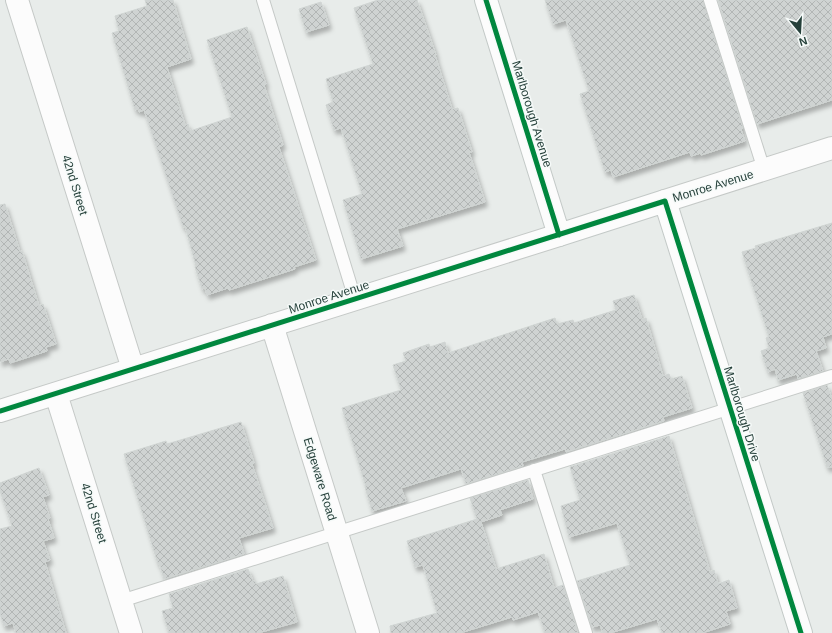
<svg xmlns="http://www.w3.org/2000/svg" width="832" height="633" viewBox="0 0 832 633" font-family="Helvetica,sans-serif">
<defs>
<pattern id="building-cross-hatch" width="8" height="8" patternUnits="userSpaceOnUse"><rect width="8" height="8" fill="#cfd3d2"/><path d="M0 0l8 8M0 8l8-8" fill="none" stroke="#b2b6b5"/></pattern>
<filter id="shadow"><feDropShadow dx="2.5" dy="4.5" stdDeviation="2" flood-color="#0004"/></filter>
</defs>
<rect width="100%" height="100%" fill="#e8ecea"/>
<!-- building -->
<path fill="url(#building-cross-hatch)" stroke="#d0d5d3" filter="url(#shadow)" d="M145,0H173L191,59L167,67L185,125L188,124L190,131L232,117L207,40L247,27L266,84L264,85L283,145L279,147L316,260L294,267L295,269L229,290L228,288L207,295L205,288L202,289L195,267L196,266L185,226L183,227L144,110L139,112L138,109L135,110L112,33L119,31L115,16L147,6Z
M378,0H417L436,55H435L452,109L458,108L472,152H469L485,202L397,229L403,246L361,259L343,200L362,194L341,128L334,130L326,105L333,102L326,79L373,64L354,8Z
M545,0H703L743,128L741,129L745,141L701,155V153L691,156L690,152L613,177L611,170L605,172L580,94L589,91L566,20L553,24Z
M718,0H832V100L757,124Z
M321,2L329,25L306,32L299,9Z
M5,204L20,252L22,251L39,306L43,304L56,344L46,347L47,351L10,363L9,359L0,362V205Z
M832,223V334L823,337L826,348L816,351L823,371L798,379L797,374L778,380L775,369L768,372L761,351L769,348L766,338L769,337L742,252L756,248L755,246Z
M634,295L642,319L646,318L663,376L669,374L671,379L682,376L692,408L663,417L664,421L566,452L565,449L522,462L523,466L466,484L461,469L401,488L406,501L372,511L365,487H366L342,408L401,390L393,365L406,361L403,353L429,344L430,347L445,342L448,353L555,318L557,324L573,320L574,323L616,310L613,301Z
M827,385L832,399V467H827L803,393Z
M241,422L254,463L252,464L273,528L239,538L244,554L164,579L159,563L158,564L124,454L166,441L167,444Z
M669,436L710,572L714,570L718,584L729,580L737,608L726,611L730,624L702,633H662L657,619L610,633H603L600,625L592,627L577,581L630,565L617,523L569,537L561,506L580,500L570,467Z
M39,468L49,495L43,497L50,518L48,519L54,538L43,541L50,560L45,562L66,633H16L13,623L4,626L0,614V529L12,526L0,491V483Z
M528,480L533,499L500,510L502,515L481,522L496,569L544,554L554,588L563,585L578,632L574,633H545L538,612L513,620L512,617L460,633H391L390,626L437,613L423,565L415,567L407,541L477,519L470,498Z
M248,569L253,581H255L256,584L283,576L297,622L258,633H169L162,611L173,608L169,594Z"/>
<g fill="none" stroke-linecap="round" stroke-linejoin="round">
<defs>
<path id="lane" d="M263,0L355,299
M710,0L764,170
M534,470L586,633
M121,601L832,376"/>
<path id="street" d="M17,0L133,369
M665,201L832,148
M272,325L368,633
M56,394L131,633
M0,411L559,235"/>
<path id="secondary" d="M486,0L559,235L665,201L801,633"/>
</defs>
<!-- lane casing -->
<use href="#lane" stroke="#c5c9c7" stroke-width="14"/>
<!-- street casing -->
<use href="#street" stroke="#c5c9c7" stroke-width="24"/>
<!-- secondary casing -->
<use href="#secondary" stroke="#c3c9c7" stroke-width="24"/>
<!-- lane -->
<use href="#lane" stroke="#fcfcfc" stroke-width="12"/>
<!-- street -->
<use href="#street" stroke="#fcfcfc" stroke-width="22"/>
<!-- secondary -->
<use href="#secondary" stroke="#fcfcfc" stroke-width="22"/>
<defs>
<path id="cycleway" d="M486,0L559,235
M0,411L665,201L801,633"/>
</defs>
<!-- cycleway casing -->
<use href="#cycleway" stroke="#f6faf9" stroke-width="8"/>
<!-- cycleway -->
<use href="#cycleway" stroke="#00873e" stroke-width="5"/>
</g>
<g text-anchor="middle" stroke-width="3" stroke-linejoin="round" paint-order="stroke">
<!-- street labels -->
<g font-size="12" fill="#25403a" stroke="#f6faf9">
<text transform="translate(532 114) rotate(73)" y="4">Marlborough Avenue</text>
<text transform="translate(75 185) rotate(73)" y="4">42nd Street</text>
<text transform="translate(713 186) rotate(-17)" y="4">Monroe Avenue</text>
<text transform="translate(329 297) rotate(-18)" y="4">Monroe Avenue</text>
<text transform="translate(742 414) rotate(73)" y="4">Marlborough Drive</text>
<text transform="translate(320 479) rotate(73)" y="4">Edgeware Road</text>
<text transform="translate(94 513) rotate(73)" y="4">42nd Street</text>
</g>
</g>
<!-- north arrow -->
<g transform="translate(800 32) rotate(162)" stroke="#f6faf9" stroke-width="3" paint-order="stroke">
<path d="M0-3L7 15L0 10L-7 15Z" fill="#25403a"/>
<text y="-6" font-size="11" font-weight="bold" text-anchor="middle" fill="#25403a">N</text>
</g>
</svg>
